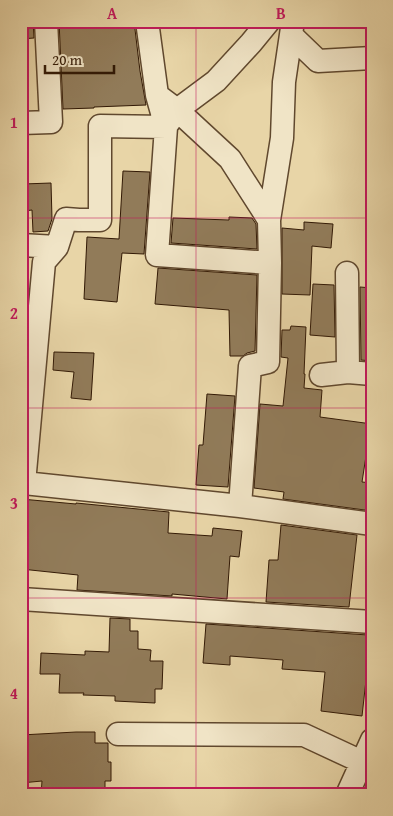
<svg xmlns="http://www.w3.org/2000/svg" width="393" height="816" viewBox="0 0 393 816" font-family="'Gentium Book Plus',serif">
<rect width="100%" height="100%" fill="#e8d5a7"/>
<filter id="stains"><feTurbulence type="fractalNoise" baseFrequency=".004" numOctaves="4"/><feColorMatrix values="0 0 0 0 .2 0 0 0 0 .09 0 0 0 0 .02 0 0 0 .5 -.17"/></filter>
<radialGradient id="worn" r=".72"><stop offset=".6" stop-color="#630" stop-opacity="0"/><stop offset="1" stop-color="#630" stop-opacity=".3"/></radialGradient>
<!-- building -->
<path fill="#917b59" stroke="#321905" d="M21,21H33L34,38L21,39Z
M59,21H134L140,71L146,105L94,107V108L63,109Z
M123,171L150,172L144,254L122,253L117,302L84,299L87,237L119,239Z
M51,183L52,219L48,231L33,232L32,210L24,211L23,184Z
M229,217L252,218L256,224L257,249L171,243L173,218L229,220Z
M304,222L333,224L331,248L312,246L310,295L282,294V228L304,230Z
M158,268L257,275L255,351L247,353L243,356H230L229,310L155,304Z
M313,284L334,285L335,337L310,335Z
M360,287L372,288V361L361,360Z
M291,326L306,327L304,374H305L304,388L322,390L320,417L372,424V443H368L362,482L372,483V511L283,499L284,492L254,488L260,404L283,406L288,358L281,357L282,330H290Z
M54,352L94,353L91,400L71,398L74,372L53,370Z
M207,394L235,396L228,487L196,485L199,445H203Z
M21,499L76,504V503L169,512L168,533L212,536L213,528L242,531L239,557L230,556L227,599L172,594V596L77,590L78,575L21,569Z
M281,525L357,535L349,607L266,602L269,560H278Z
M110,618L130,619V631H138V649L151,650L150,661H163L162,689H155V703L115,701V696L83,695L84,693H59L60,674H40L41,653L85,655V651L109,652Z
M206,624L368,635L366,651H372V671H367L362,716L321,711L325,672L282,669L283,660L230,656V665L203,663Z
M76,732H95V743H108V762H111V781H105V791H80L79,795H41L42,781L21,783V735Z"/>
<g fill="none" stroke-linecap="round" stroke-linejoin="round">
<defs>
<path id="minor" d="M147,21L157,95L166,127L157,255L270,263
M291,35L318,61L372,58
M157,95L177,110L230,159L269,220
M169,122L177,110L216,81L251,43L269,21
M21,123L51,122L46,21
M21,245L57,247L66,219L79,220H100V126L166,127
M347,273L348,372
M321,375L348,372L372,374
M24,483L44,262L57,247
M21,484L24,483L240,506L250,366L268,362L270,263L269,220L282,138L284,82L293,21
M240,506L372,524
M21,599L372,622
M118,734L304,735L362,762
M347,795L372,740"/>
</defs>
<!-- minor casing -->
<use href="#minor" stroke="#60482e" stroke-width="25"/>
<!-- minor -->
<use href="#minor" stroke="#f0e4c6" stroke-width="22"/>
</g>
<!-- grid -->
<path fill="none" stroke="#c2185b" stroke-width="1" stroke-opacity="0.55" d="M196,21V795M21,218H372M21,408H372M21,598H372"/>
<!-- margin -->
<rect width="393" height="816" fill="none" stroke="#e8d5a7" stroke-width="55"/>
<!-- scale -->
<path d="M45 65v8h69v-8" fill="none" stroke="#321905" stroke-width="2.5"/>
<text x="52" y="65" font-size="15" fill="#321905" stroke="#f0e4c6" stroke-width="4" paint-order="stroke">20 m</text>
<rect x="28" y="28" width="338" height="760" fill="none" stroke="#c2185b" stroke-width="2"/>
<g font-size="16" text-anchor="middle" font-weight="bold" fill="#c2185b">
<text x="112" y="19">A</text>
<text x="281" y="19">B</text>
<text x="14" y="128">1</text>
<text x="14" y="319">2</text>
<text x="14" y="509">3</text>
<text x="14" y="699">4</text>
</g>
<rect width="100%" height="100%" filter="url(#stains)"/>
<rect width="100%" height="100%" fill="url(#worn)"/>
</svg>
